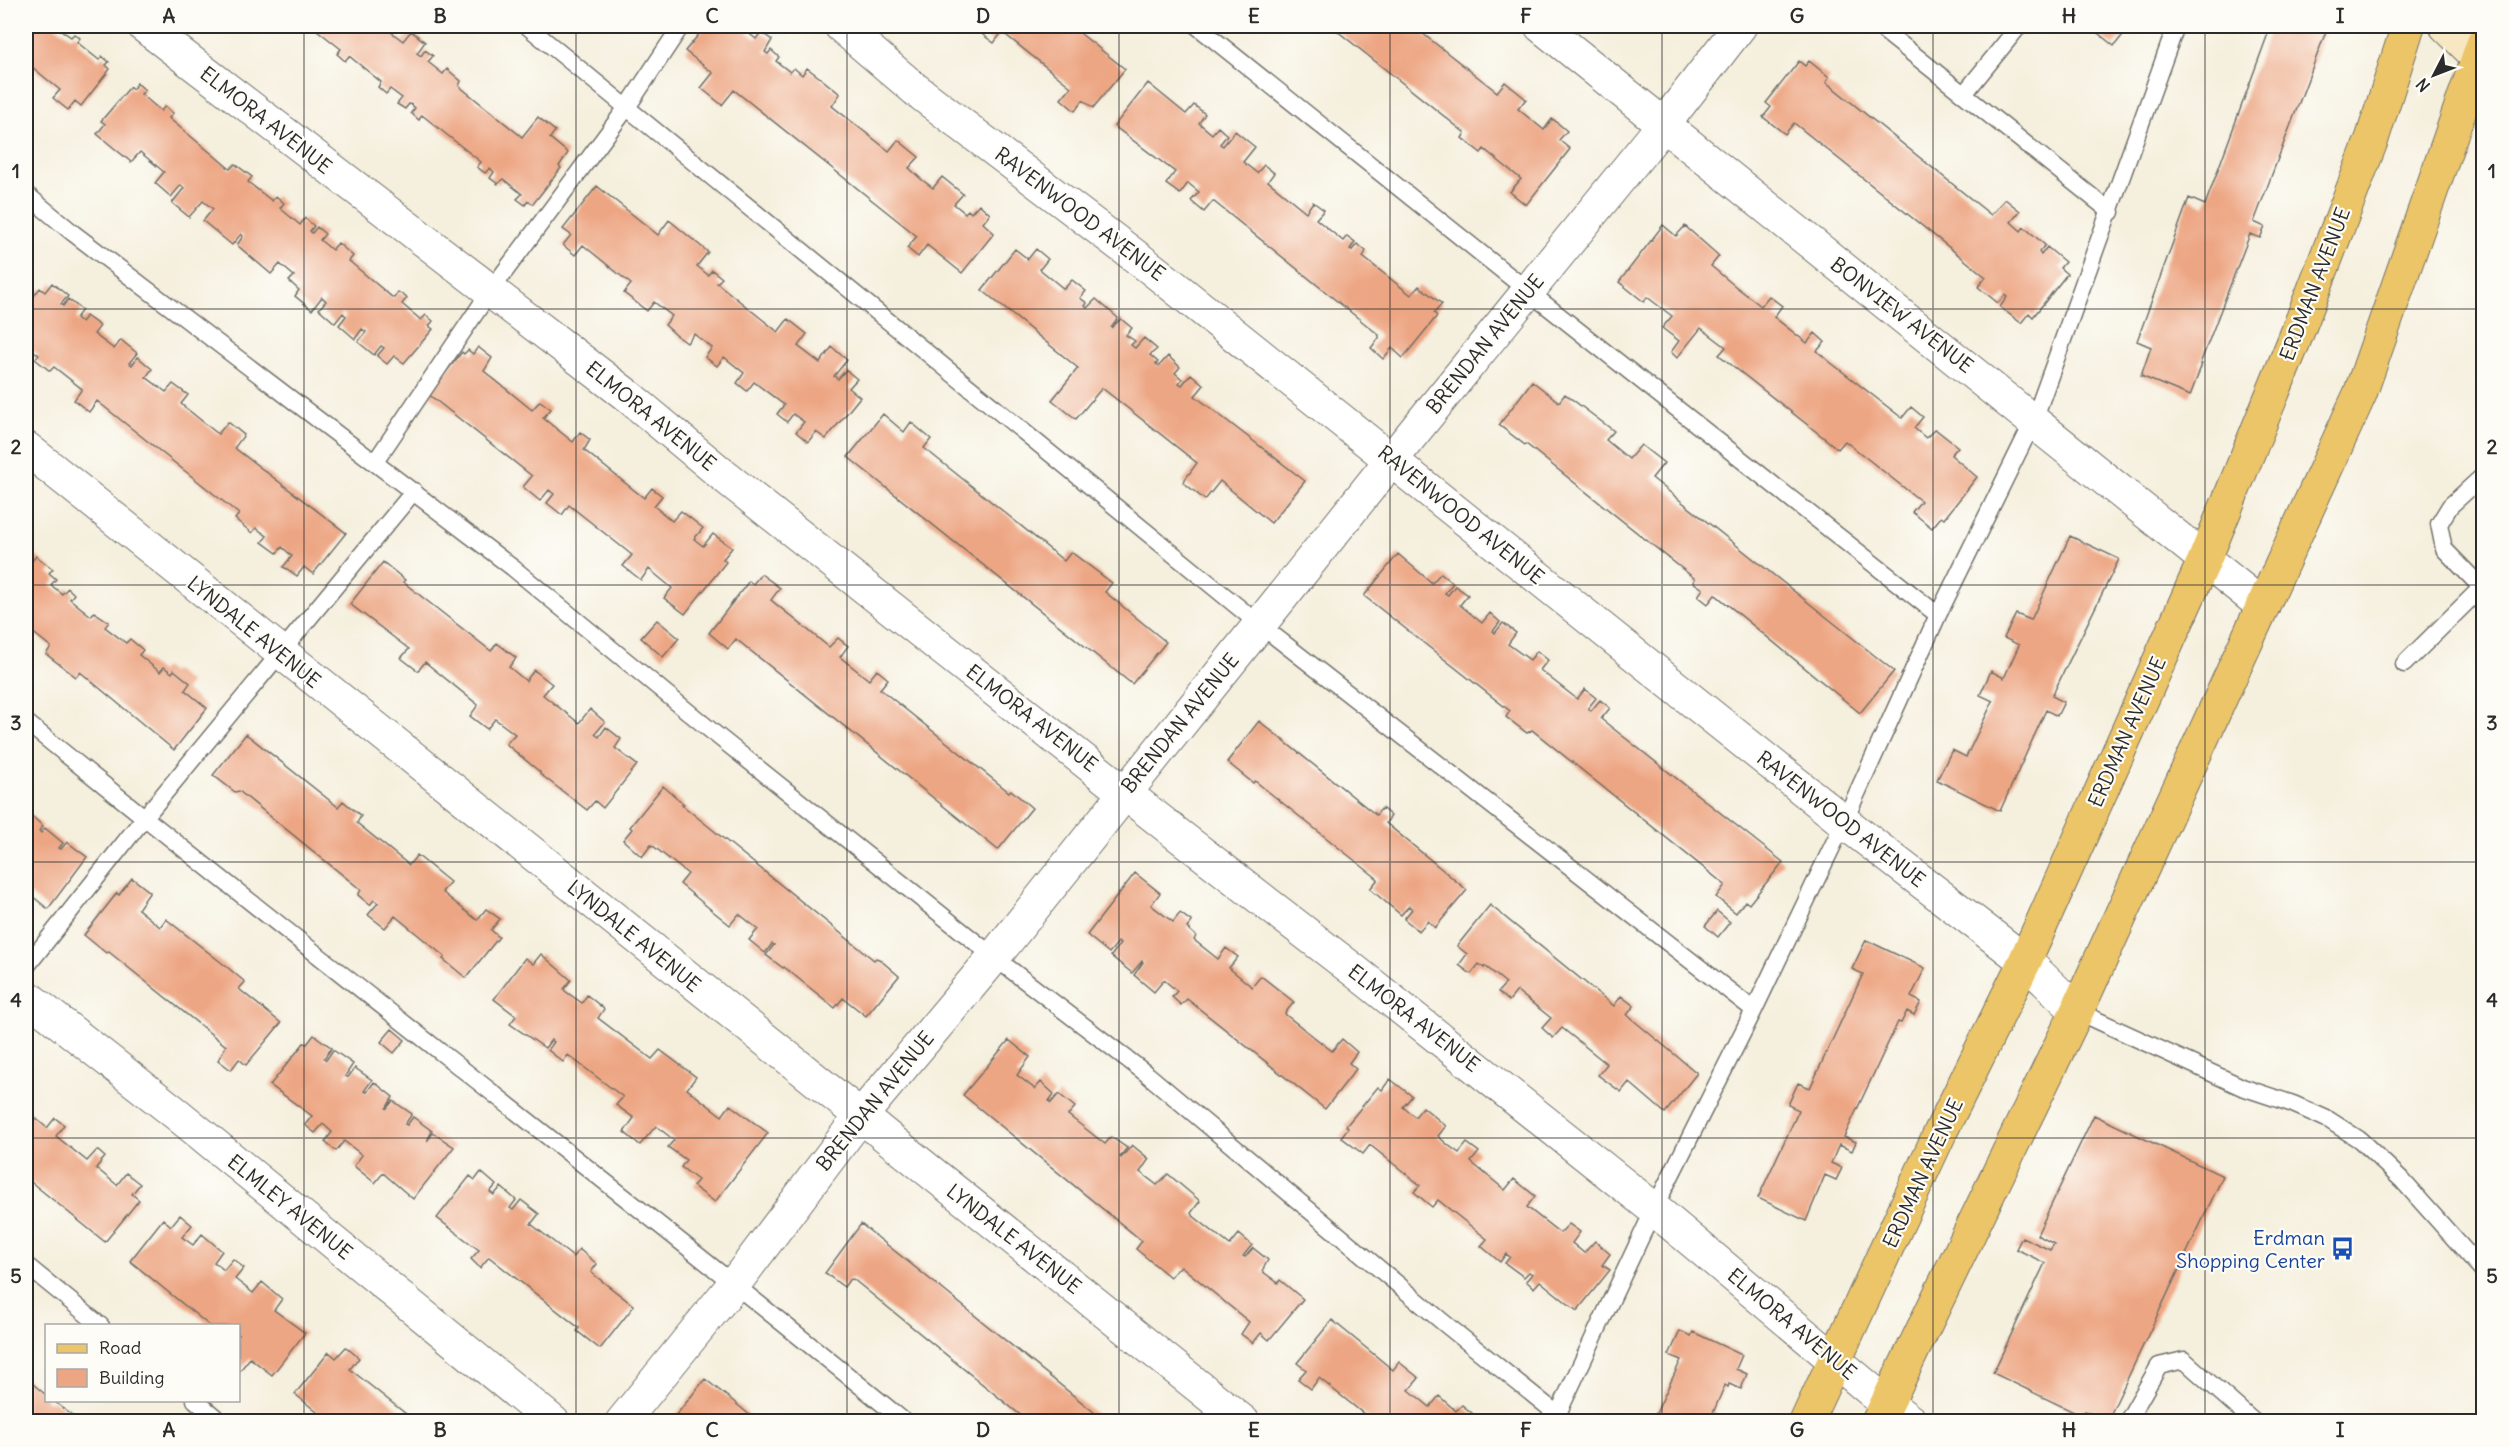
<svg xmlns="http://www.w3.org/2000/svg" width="2509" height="1447" viewBox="0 0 2509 1447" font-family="Delius,sans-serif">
<rect width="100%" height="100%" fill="#fdfcf7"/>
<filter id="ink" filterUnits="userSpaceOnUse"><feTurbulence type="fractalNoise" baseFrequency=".0167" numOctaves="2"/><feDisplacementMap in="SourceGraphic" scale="12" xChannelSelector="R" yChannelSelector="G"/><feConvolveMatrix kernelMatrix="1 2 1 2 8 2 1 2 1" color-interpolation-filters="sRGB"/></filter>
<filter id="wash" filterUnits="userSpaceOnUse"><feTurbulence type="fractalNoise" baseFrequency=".008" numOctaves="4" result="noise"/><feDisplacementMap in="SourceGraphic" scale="24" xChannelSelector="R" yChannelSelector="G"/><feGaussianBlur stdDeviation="1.35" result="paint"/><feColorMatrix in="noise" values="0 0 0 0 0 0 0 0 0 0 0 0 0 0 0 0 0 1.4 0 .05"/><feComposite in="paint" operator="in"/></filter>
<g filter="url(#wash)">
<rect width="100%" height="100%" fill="#f5efdd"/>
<g id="blocks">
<!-- building -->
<path fill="#eda683" d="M26,26H55L71,37L74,34L80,38L77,42L89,52L99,60L102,56L109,62L106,65L110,69L81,106L75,101L68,110L53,98L60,90L26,62Z
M312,26H383L403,41L411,31L425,42L417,53L421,56L425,50L433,56L428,62L443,74L447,69L461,81L459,86L522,137L538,117L555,131L550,138L568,153L559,166L561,168L533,204L528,201L525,205L517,199L522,194L503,179L498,184L490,178L494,172L490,168L485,173L477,167L481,162L422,115L419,120L411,113L415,108L412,105L409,104L405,109L397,104L402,98L390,89L386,94L378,87L381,82L349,56L345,61L337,54L341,49Z
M706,26H744L742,28L756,39L761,32L772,40L765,52L768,54L771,50L779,57L776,61L790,72L794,68L802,75L807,68L819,77L840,94L832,106L889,151L898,140L919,157L909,168L921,179L933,188L942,177L963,194L954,204L965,213L968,210L971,213L979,204L990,214L983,223L994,233L962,273L927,245L918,257L907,248L917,236L734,90L722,105L701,88L713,73L685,51Z
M991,26H1071L1125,69L1093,108L1083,100L1075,111L1061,99L1071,87L1002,32L994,43L983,35Z
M1331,26H1413L1497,92L1505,82L1526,99L1518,109L1544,130L1552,119L1554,120L1567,131L1559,140L1570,149L1526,205L1510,192L1521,179L1484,149L1481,153L1462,138L1465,133Z
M2089,26H2130L2114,46Z
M2257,26H2328L2254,222L2265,227L2260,238L2250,234L2200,364H2202L2190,396L2141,376L2151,347L2137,341L2189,198L2205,205L2269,31Z
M1799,61L1805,66L1809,61L1829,77L1826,82L1991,215L2005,199L2020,211L2011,222L2021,231L2024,227L2045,245L2039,252L2041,255L2047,247L2065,262L2060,268L2067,274L2033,317L2029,313L2021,323L2000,307L2007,297L2005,295L1998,303L1978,287L1986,277L1794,123L1785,134L1763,117L1771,107L1766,103Z
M137,83L145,90L141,94L161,111L165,106L173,113L169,118L171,120L211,153L230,169L235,164L252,177L248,182L272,201L276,196L284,203L280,208L300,225L305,218L314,226L310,231L312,233L317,227L325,234L320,240L332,250L338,243L353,256L349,261L392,297L394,298L398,292L407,298L402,304L421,320L426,315L433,321L429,326L433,329L404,363L394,356L387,364L377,356L384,348L381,346L374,355L358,342L366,332L362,329L355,339L339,325L346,316L343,313L335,323L319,309L326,301L322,297L312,310L295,296L299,290L289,281L294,276L280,264L271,274L237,245L243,236L241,234L232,245L203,221L213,209L203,201L189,217L172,203L184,188L181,185L171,197L155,183L164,172L140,152L131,162L97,134L105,124L101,121L130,87L133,89Z
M1148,83L1186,114L1194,105L1205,114L1199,123L1212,134L1218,127L1227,135L1220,144L1223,146L1235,131L1255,147L1243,162L1257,173L1264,165L1274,173L1268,181L1306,212L1313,202L1324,210L1316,219L1343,241L1347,236L1355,242L1350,249L1352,250L1357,244L1366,251L1363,257L1411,295L1419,286L1442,304L1434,313L1437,316L1403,358L1392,348L1383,359L1371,348L1379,338V335L1213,201L1204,212L1191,201L1199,192L1188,183L1180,194L1166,184L1175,172L1114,126Z
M597,186L658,235L669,220L708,252L697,266L708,275L712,270L722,278L717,283L778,332L788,319L807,334L798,346L820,363L832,347L847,360L834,376L838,379L846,370L857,379L849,388L860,397L826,439L816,432L808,442L796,432L804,422L793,414L787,422L777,414L784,405L754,382L747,391L737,383L744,373L724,357L717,366L705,357L712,348L694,334L687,343L676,335L665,325L672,316L654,302L647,311L624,293L631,284L583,245L575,255L563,245L571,235L563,229Z
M1663,225L1676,236L1685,226L1719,256L1711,266L1735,286L1761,306L1769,296L1782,306L1774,317L1807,343L1815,333L1825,342L1817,351L1830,362L1902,418L1911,407L1923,417L1914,428L1926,438L1935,429L1958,447L1951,455L1977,477L1944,519L1941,517L1932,528L1912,512L1921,501L1917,498L1845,441L1838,449L1814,430L1719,355L1726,347L1701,328L1677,358L1671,352L1679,341L1662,328L1672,316L1647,297L1644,302L1619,282Z
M1015,249L1028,259L1036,249L1048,259L1040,269L1042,271L1064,289L1072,280L1086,291L1080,298L1087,303L1085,306L1087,308L1096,299L1118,318L1111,328L1121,319L1132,328L1126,335L1135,341L1131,345L1135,348L1144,338L1157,349L1150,355L1158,362L1156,364L1159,366L1168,356L1180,367L1175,373L1182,379L1179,383L1182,385L1191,374L1204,385L1195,396L1305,481L1271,523L1220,481L1205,500L1183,482L1197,463L1102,388L1076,419L1052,400L1078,368L982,290Z
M52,283L68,296L61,304L63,306L68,299L82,310L76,318L81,322L86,316L100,326L94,334L114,349L121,340L137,353L129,363L132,365L138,357L152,369L146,377L166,392L173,384L188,395L181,404L218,434L228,422L244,435L235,447L236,449L346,533L313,574L304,567L297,576L287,569L283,567L292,556L282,547L277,553L262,542L267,536L256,528L252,533L235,519L239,514L97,401L89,412L74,400L82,389L54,367L50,371L35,359L39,355L29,347L26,351V306L40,288L45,292Z
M478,347L492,358L484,371L532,410L540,401L551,409L543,418L573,442L580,432L590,440L584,450L644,498L652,488L662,496L654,506L672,521L681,511L703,528L694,539L703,546L713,534L732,548L723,559L726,562L685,614L664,598L672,588L649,569L641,580L623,566L632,555L569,505L562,515L547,503L554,494L549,490L540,501L523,487L532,476L428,394L462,352L464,354L468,350L473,354Z
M1532,381L1559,402L1565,394L1614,431L1606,440L1629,459L1641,445L1664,463L1652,478L1894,671L1860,713L1717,596L1715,595L1708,604L1698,596L1703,589L1693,582L1695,579L1526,444L1525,445L1499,425Z
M883,414L904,432L911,422L931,439L924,448L1004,512L1064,561L1071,552L1112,583L1105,592L1166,642L1132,684L848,457Z
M2070,536L2119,559L2052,696L2064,702L2057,716L2046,710L2000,811L1937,780L1952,750L1966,757L1993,701L1980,695L1991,671L2004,678L2019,645L2004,638L2016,614L2031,620Z
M1398,554L1432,583L1441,573L1453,583L1445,593L1448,595L1455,586L1468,595L1460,605L1482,623L1490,613L1500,622L1493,631L1495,633L1503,623L1516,633L1508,644L1530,660L1537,651L1548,660L1540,670L1577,699L1585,689L1596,698L1588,708L1591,711L1600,700L1610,708L1601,719L1783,862L1749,904L1745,901L1736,913L1716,897L1725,885L1532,730L1527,733L1506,717L1510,711L1364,596Z
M36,556L53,569L49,573L56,579L51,585L62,594L68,588L74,594L70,599L91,616L94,612L109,622L105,627L126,643L130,639L143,650L139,655L160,672L164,667L172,673L174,670L190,683L185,690L207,708L174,750L85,676L80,672L76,677L46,654L51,647L26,627V564L28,566Z
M383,562L405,580L403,582L491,651L497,643L516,658L509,667L526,681L534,670L552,684L543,695L579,723L590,709L605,722L595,734L599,737L606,727L621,739L615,748L637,765L603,808L595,801L587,810L540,774V772L506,744L515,734L495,719L487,729L470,716L478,705L425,662L418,671L401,658L409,649L350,604Z
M761,574L780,588L771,600L829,647L838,638L848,646L840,657L869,680L877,670L888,679L880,689L1009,792L1011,790L1032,808L998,850L736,639L728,649L709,633L749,581L753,584Z
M657,620L679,638L663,657L641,638Z
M1259,721L1376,815L1382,808L1391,816L1386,823L1467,890L1435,928L1428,921L1419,931L1404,919L1412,909L1409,906L1401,915L1370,889L1378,879L1255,781L1253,783L1227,762Z
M246,734L338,807L343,801L361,816L357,823L409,865L417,855L434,869L450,882L442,892L477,920L486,909L500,919L491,930L499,937L466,978L443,959L445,957L395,916L385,928L368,915L378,903L374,900L370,905L358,895L361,890L239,791L235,792L213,775Z
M663,786L684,804L682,805L859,948L874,960L876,958L879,959L899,976L866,1016L843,998L835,1008L784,967L783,968L766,955L774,945L772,944L765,953L749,940L758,929L739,914L730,925L715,913L680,884L688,874L653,846L651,845L642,857L623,840L632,829L630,827Z
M26,811L43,826L39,831L41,833L45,828L63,843L59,848L61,849L67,842L87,857L48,909L26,891Z
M1135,873L1160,893L1151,905L1173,922L1180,913L1192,922L1187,928L1196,936L1194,940L1218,959L1226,948L1238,957L1229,968L1252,987L1261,976L1294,1002L1285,1013L1286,1015L1332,1051L1342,1039L1357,1052L1349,1063L1356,1069L1325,1109L1187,999L1181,1005L1172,997L1177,991L1164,980L1154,992L1134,975L1143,962L1142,961L1132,973L1111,956L1120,944L1118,942L1109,953L1087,935Z
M132,878L150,892L138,909L160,927L166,919L227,967L245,982L239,989L281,1023L246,1065L239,1059L231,1070L218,1060L226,1046L109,952L106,953L84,935L117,893L119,895Z
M1490,905L1614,1006L1621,996L1634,1006L1627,1015L1697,1073L1665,1113L1629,1082L1621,1092L1598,1075L1607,1064L1562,1028L1553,1038L1542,1028L1551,1018L1517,991L1509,1001L1498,992L1506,983L1485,966L1484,968L1479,964L1471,974L1459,965L1467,954L1457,946Z
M1717,911L1730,922L1718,937L1705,926Z
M1866,940L1925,968L1911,997L1921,1002L1914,1015L1907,1011L1901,1023L1898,1022L1844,1137L1856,1142L1852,1151L1839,1145L1831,1163L1842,1168L1836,1180L1825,1175L1806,1221L1758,1198L1799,1110L1788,1105L1798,1083L1810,1088L1862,976L1863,974L1852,969Z
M541,954L571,980L564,989L565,991L582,1003L587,995L604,1009L598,1018L652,1059L660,1050L696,1077L687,1089L722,1116L730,1105L768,1133L715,1202L693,1186L698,1180L681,1167L686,1160L668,1147L674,1140L656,1126L640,1145L624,1132L634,1118L616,1105L623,1097L568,1055L563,1062L548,1050L554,1042L551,1040L545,1048L510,1024L516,1016L494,999L525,958L533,964Z
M392,1029L405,1040L394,1053L381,1042Z
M314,1035L332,1048L324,1058L326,1060L333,1050L353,1064L345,1076L348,1077L355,1068L372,1080L364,1091L367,1092L374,1082L393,1097L386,1109L393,1101L412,1114L405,1124L407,1125L413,1117L432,1131L427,1141L433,1133L454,1147L413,1199L383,1173L375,1183L354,1166L362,1155L344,1141L336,1151L325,1142L332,1132L323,1124L315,1133L305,1125L312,1116L270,1085L304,1043L307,1044Z
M1009,1040L1030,1057L1017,1075L1035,1089L1041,1082L1054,1094L1049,1101L1051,1103L1059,1094L1075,1107L1068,1115L1105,1144L1111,1137L1127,1148L1120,1157L1121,1158L1132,1145L1149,1159L1140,1172L1157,1185L1168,1174L1200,1201L1191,1213L1192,1215L1230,1245L1239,1234L1252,1245L1243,1256L1245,1257L1253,1248L1268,1260L1262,1271L1278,1283L1280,1280L1303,1299L1269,1340L1261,1333L1253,1343L1241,1334L1249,1322L1181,1266L1170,1277L1136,1249L1142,1241L963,1095Z
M1390,1079L1412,1096L1403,1107L1415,1117L1423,1107L1446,1126L1438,1136L1448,1145L1459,1153L1467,1143L1479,1152L1471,1162L1505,1190L1514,1179L1535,1196L1527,1207L1560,1233L1569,1224L1580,1232L1572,1243L1584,1253L1595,1241L1610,1254L1602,1265L1610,1270L1577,1311L1540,1281L1534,1288L1526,1281L1532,1274L1529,1272L1524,1277L1505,1263L1510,1257L1506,1254L1500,1262L1481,1246L1487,1239L1438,1200L1432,1207L1414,1192L1420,1185L1370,1145L1363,1154L1341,1137L1348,1128L1346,1126L1378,1087L1382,1090Z
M26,1110L47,1128L55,1118L64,1125L56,1136L87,1161L97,1150L105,1157L96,1168L117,1185L126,1173L140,1184L132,1194L139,1200L105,1242L26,1178Z
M2094,1115L2223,1176L2107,1422L2085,1411L2082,1416L1993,1373L2045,1263L2016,1249L2022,1237L2050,1250L2054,1244L2037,1235Z
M481,1172L496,1185L490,1192L494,1195L501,1187L516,1200L510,1208L513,1210L521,1200L539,1214L531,1224L573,1257L579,1249L597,1264L591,1272L593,1274L634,1306L600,1349L577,1331L579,1328L489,1257L480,1268L471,1259L479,1250L437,1218L470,1176L475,1180Z
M180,1215L192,1225L182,1237L193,1245L202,1234L222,1251L214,1262L224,1270L233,1259L244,1268L235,1279L253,1293L262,1282L282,1299L274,1310L305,1333L272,1375L250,1358L238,1373V1326H210L130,1261L163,1219L171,1226Z
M861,1224L936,1284L1106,1422H1029L853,1279L849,1280L844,1287L825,1273Z
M1332,1320L1393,1370L1399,1362L1419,1378L1409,1390L1430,1407L1439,1396L1456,1411L1462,1405L1483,1422H1368L1370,1419L1319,1378L1311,1389L1298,1379L1306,1370L1297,1363Z
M1680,1331L1691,1336L1693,1332L1742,1355L1736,1369L1747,1374L1741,1389L1729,1384L1728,1387L1725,1385L1713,1413L1726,1418L1724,1422H1652L1681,1360L1669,1355Z
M346,1347L359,1358L350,1369L351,1370L416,1422H329L295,1394L329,1352L336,1358Z
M26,1378L46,1395V1401H54L80,1422H26Z
M705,1379L733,1401L758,1422H676L673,1419Z"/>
</g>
</g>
<g filter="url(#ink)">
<use href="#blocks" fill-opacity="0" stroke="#727069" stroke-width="1.5"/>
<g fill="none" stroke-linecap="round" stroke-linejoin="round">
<defs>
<path id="lane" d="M527,26L1259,624L1754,1010
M1197,26L1528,291L1938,615
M1878,26L2111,212
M1964,94L2019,26
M26,194L73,233L513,568L714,733L994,957L1148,1075L1444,1323L1557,1414
M375,462L491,290L628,106L681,26
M2481,587L2444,549L2439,524L2450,506L2484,475
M2404,664L2484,585
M26,722C316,958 615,1185 905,1422
M26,967L144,818L414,491
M2077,1011L2242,1087L2293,1104L2329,1120L2360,1140L2402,1180L2484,1272
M26,1265L101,1326
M195,1400L221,1422
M1554,1422L1654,1209L1754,1010L1844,822L1938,615L2034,420L2176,26
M2127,1422L2159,1366L2184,1360L2254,1422"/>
<path id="street" d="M144,26L628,396L724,476L1177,834L1356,972L1654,1209L1886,1403L1911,1422
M841,26L916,90L1152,269L1844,822L2025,961L2077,1011
M1541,26L2263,606
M26,448L1243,1422
M26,996L178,1115L553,1422
M622,1422L735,1283L860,1117L994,957L1392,459L1664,124L1740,26"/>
<path id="secondary" d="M2446,26L2484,63"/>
<path id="primary" d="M1806,1422L1940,1133L2025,961L2204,561L2294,341L2372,139L2408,26
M1878,1422L2077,1011L2360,394L2484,41"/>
</defs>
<!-- lane casing -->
<use href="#lane" stroke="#727069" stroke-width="19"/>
<!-- street casing -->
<use href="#street" stroke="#727069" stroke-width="35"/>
<!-- secondary casing -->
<use href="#secondary" stroke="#727069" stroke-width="35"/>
<!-- primary casing -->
<use href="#primary" stroke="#727069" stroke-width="35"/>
<!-- lane -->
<use href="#lane" stroke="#fff" stroke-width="16"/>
<!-- street -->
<use href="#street" stroke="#fff" stroke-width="33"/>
<!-- secondary -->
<use href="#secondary" stroke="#f7e8c3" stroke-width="33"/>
<!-- primary -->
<use href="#primary" stroke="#ecc569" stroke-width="33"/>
</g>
</g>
<!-- grid -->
<path fill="none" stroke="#2b2b2b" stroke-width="1.5" stroke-opacity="0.55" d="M304,26V1422M576,26V1422M847,26V1422M1119,26V1422M1390,26V1422M1662,26V1422M1933,26V1422M2205,26V1422M26,309H2484M26,585H2484M26,862H2484M26,1138H2484"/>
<!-- icons -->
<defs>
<symbol id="bus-bare" viewBox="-9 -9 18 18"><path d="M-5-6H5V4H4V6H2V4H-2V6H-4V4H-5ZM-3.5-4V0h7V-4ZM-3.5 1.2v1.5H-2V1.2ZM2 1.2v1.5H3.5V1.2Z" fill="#1a4fb4" stroke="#fdfcf7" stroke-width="2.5" paint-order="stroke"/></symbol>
</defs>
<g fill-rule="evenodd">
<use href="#bus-bare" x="2326" y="1232" width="33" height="33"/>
</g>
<g text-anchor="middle" stroke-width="4.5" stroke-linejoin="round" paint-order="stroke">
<!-- street labels -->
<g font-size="20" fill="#2b2b2b" stroke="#fdfcf7">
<text transform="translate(266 120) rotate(38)" y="7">ELMORA AVENUE</text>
<text transform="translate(1080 214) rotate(37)" y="7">RAVENWOOD AVENUE</text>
<text transform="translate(2315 284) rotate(-69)" y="7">ERDMAN AVENUE</text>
<text transform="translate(1902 315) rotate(38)" y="7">BONVIEW AVENUE</text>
<text transform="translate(1485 344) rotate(-51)" y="7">BRENDAN AVENUE</text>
<text transform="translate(651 416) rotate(39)" y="7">ELMORA AVENUE</text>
<text transform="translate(1461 515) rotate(39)" y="7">RAVENWOOD AVENUE</text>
<text transform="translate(254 632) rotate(39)" y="7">LYNDALE AVENUE</text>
<text transform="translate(1032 718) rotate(38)" y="7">ELMORA AVENUE</text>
<text transform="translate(1180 723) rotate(-51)" y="7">BRENDAN AVENUE</text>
<text transform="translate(2127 732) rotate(-66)" y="7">ERDMAN AVENUE</text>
<text transform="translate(1841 819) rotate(38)" y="7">RAVENWOOD AVENUE</text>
<text transform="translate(634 936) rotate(39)" y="7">LYNDALE AVENUE</text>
<text transform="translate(1414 1018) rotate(38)" y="7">ELMORA AVENUE</text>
<text transform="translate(875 1101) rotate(-51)" y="7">BRENDAN AVENUE</text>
<text transform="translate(1923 1173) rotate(-65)" y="7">ERDMAN AVENUE</text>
<text transform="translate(290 1207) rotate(39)" y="7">ELMLEY AVENUE</text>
<text transform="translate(1014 1239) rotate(38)" y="7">LYNDALE AVENUE</text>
<text transform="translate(1792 1324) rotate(40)" y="7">ELMORA AVENUE</text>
</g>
<!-- transit labels -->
<g font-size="20" fill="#164399" stroke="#fdfcf7" text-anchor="end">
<text x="2325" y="1245">Erdman<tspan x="2325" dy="23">Shopping Center</tspan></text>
</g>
</g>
<!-- margin -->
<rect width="2509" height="1447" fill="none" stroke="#fdfcf7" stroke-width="66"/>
<!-- legend -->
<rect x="45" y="1324" width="195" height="78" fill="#fdfcf7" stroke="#a9a8a5" stroke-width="1.5"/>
<rect x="57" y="1344" width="30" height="9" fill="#ecc569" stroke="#a9a8a5" stroke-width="1.5"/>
<text x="99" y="1354" font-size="18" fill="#2b2b2b">Road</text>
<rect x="57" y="1369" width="30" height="18" fill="#eda683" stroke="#a9a8a5" stroke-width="1.5"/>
<text x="99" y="1384" font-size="18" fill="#2b2b2b">Building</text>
<!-- north arrow -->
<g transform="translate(2434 75) rotate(228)" stroke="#fdfcf7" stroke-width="4.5" paint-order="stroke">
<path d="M0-4.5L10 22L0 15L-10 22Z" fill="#2b2b2b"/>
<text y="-9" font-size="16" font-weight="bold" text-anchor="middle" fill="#2b2b2b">N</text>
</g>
<rect x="33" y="33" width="2443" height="1381" fill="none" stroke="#2b2b2b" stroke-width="2"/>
<g font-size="20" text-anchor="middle" font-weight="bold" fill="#2b2b2b">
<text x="169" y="23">A</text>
<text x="440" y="23">B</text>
<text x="712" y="23">C</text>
<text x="983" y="23">D</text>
<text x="1254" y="23">E</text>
<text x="1526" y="23">F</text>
<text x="1797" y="23">G</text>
<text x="2069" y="23">H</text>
<text x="2340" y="23">I</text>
<text x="16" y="178">1</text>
<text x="2492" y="178">1</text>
<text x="16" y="454">2</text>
<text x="2492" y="454">2</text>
<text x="16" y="730">3</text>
<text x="2492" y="730">3</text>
<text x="16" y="1007">4</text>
<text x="2492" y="1007">4</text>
<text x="16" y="1283">5</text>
<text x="2492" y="1283">5</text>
<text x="169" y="1437">A</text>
<text x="440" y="1437">B</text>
<text x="712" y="1437">C</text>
<text x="983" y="1437">D</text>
<text x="1254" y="1437">E</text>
<text x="1526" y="1437">F</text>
<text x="1797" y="1437">G</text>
<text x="2069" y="1437">H</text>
<text x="2340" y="1437">I</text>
</g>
</svg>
